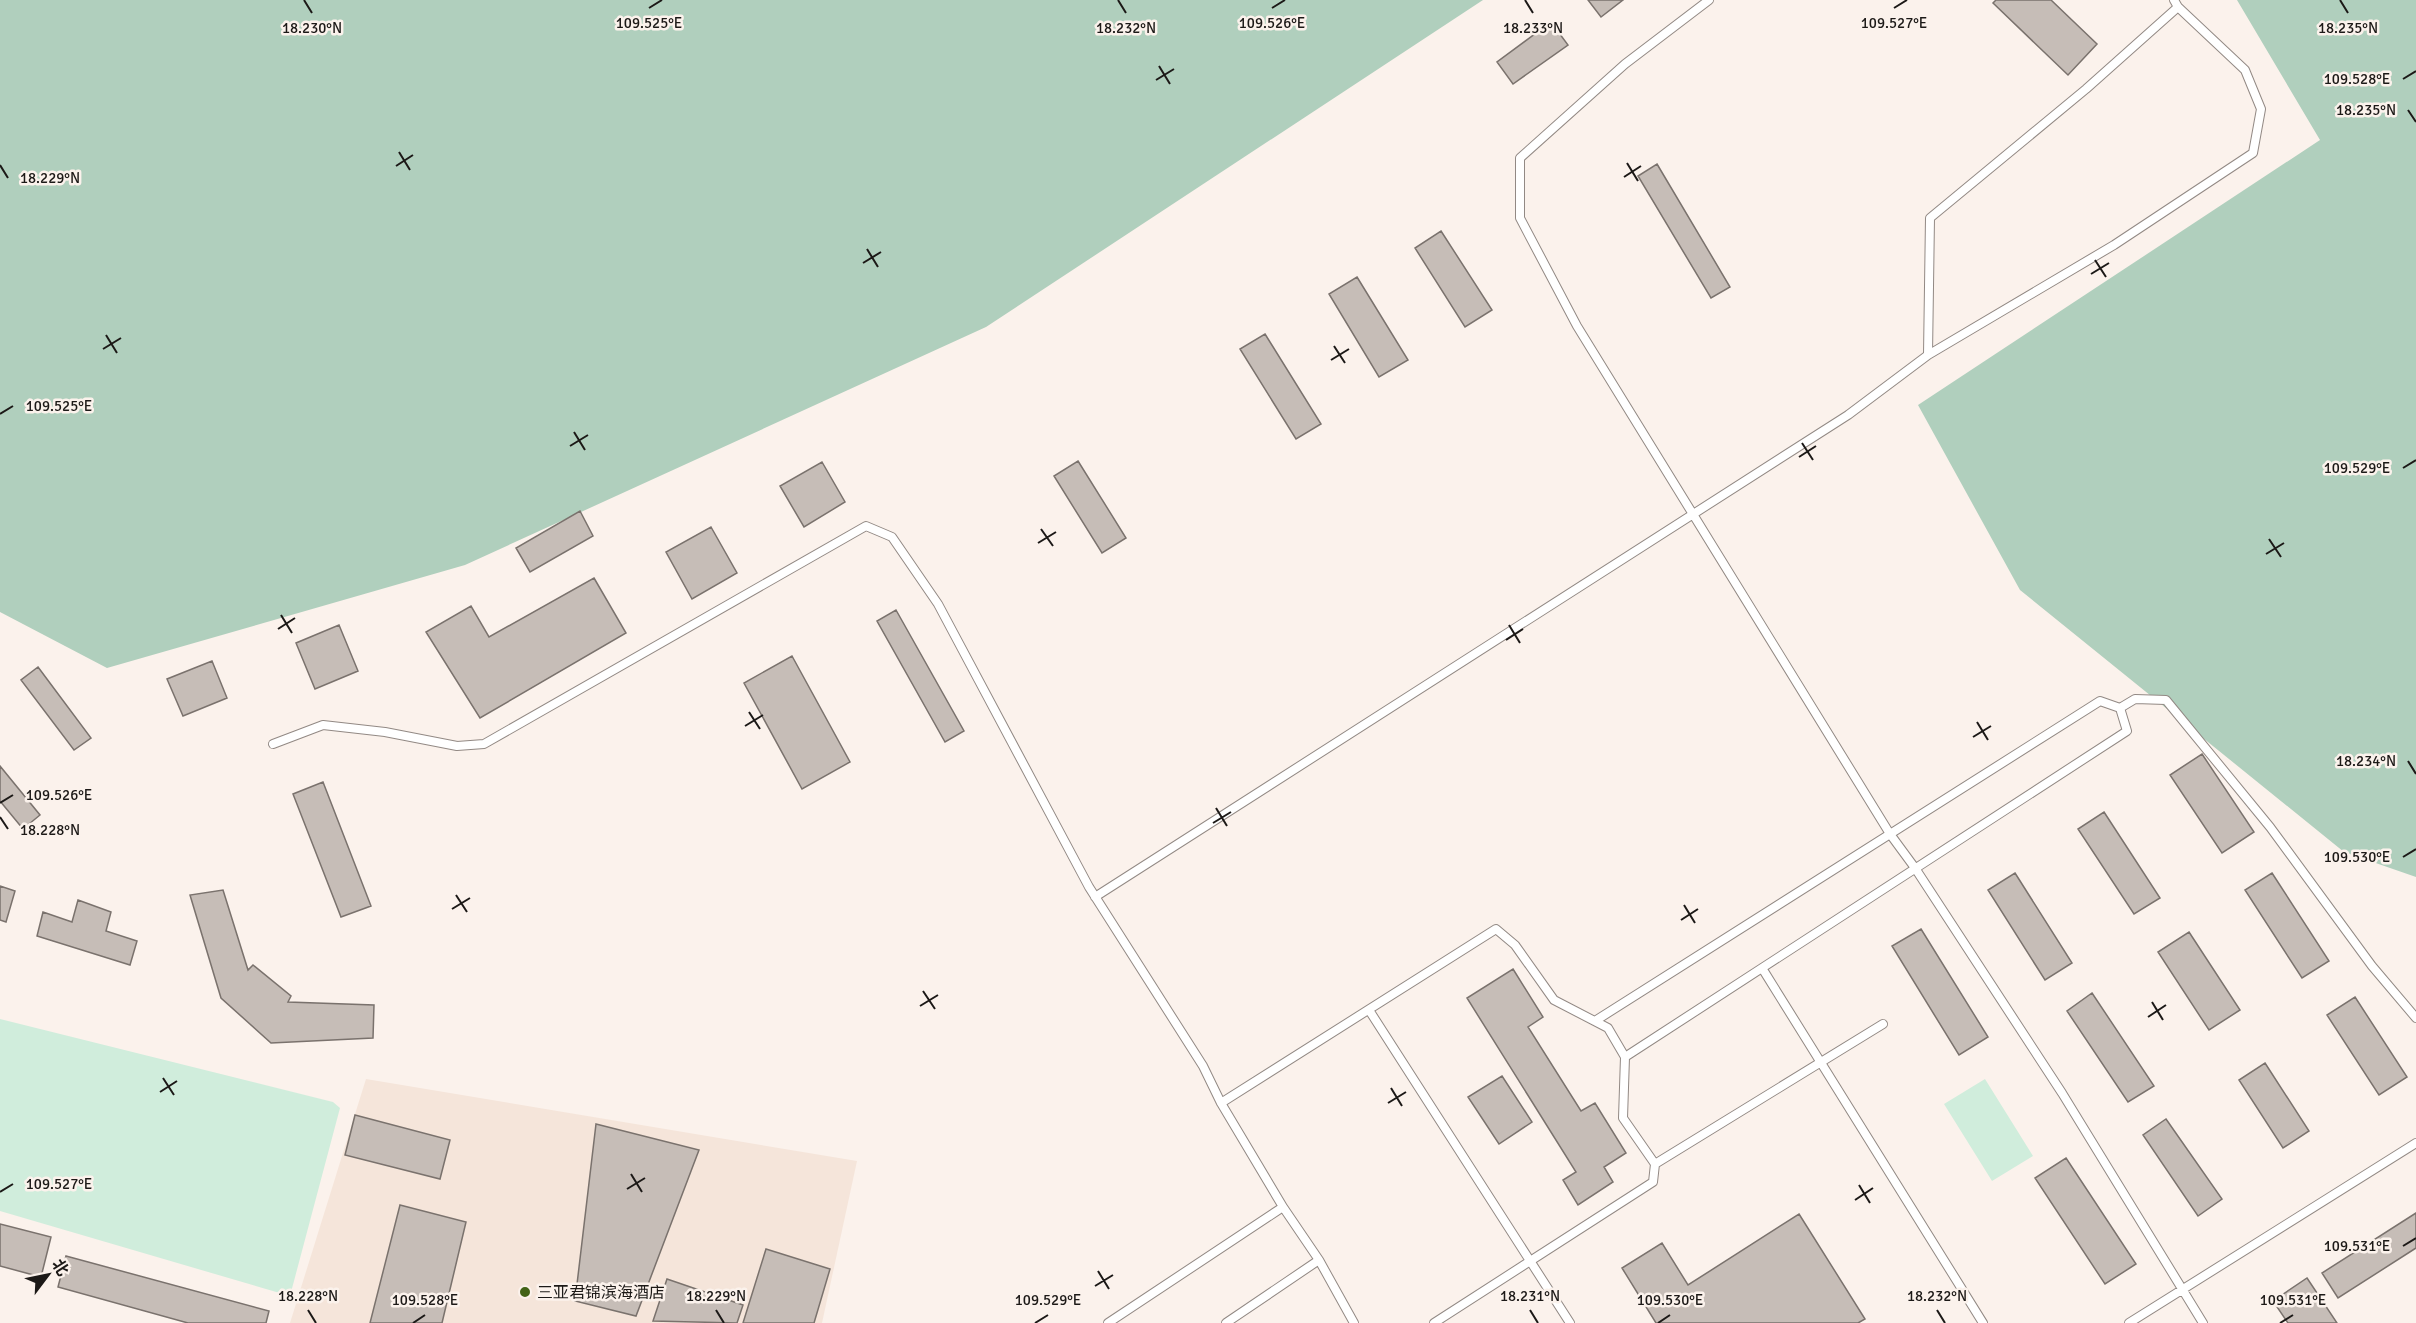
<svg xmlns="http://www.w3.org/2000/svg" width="2416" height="1323" viewBox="0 0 2416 1323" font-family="Signika,'Noto Sans SC',sans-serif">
<rect width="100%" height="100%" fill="#fbf2ec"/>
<!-- built -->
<path fill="#f5e5da" d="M366,1079L857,1161L822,1323H290Z"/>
<!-- green -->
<path fill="#d0eddc" d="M0,1019L333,1102L340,1108L290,1296L0,1211Z
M1985,1079L2033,1156L1992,1181L1944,1104Z"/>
<!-- forest -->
<path fill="#b0cfbd" d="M0,0H1483L986,327L465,565L107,668L0,612Z
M2237,0H2416V877L2344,852L2020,590L1918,405L2320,140Z"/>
<!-- building -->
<path fill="#c6bdb7" stroke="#7a726d" stroke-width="1.5" d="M1588,0H1623L1601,17Z
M1996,0H2051L2097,44L2068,75L1993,3Z
M1551,22L1568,45L1513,84L1497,62Z
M1657,164L1730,287L1711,298L1638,176Z
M1441,231L1492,310L1465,327L1415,248Z
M1357,277L1408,360L1379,377L1329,294Z
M1265,334L1321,424L1296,439L1240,349Z
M1078,461L1126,538L1102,553L1054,476Z
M822,462L845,502L804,527L780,486Z
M580,511L593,536L530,572L516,548Z
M711,527L737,573L692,599L666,552Z
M594,578L626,633L480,718L426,632L471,606L489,637Z
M896,610L964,731L945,742L877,621Z
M339,625L358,671L315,689L296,643Z
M792,656L850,762L802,789L744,683Z
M212,661L227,698L183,716L167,679Z
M38,667L91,738L74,750L21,680Z
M2202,754L2254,832L2222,853L2170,775Z
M0,766L40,815L23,829L0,801Z
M323,782L371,906L341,917L293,794Z
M2104,812L2160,898L2134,914L2078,829Z
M2015,873L2072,963L2045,980L1988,890Z
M2272,873L2329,961L2302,978L2245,890Z
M0,886L15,891L6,922L0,920Z
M223,890L248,970L253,965L291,996L288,1002L374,1005L373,1038L271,1043L221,998L190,895Z
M78,900L111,912L106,931L137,941L130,965L37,936L43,912L72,922Z
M1921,929L1988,1037L1959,1055L1892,946Z
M2189,932L2240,1010L2209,1030L2158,952Z
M1513,969L1543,1017L1528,1027L1581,1111L1595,1103L1626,1153L1604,1167L1613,1182L1578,1205L1563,1180L1576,1172L1467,998Z
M2092,993L2154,1086L2128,1102L2067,1011Z
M2355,997L2407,1077L2379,1095L2327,1015Z
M2265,1063L2309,1131L2283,1148L2239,1080Z
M1502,1076L1532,1122L1499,1144L1468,1097Z
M355,1115L450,1140L440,1179L345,1155Z
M2166,1119L2222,1199L2198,1216L2143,1135Z
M596,1124L699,1150L636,1316L575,1301Z
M2066,1158L2136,1264L2105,1284L2035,1178Z
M400,1205L466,1222L442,1323H370Z
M2416,1213V1248L2338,1298L2322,1273Z
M1799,1214L1865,1319L1858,1323H1656L1622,1268L1662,1243L1688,1285Z
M0,1224L51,1237L41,1277L0,1266Z
M766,1249L830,1269L814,1323H743Z
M66,1256L269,1311L266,1323H188L58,1287Z
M2307,1278L2337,1323H2288L2273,1301Z
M667,1279L743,1305L737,1323L653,1321Z"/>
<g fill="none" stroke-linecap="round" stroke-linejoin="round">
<defs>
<path id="lane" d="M1709,0L1625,64L1520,158V218L1577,326L1890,834L1915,868L2062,1093L2203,1323
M1928,355L2114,245L2253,153L2261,109L2245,70L2178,7
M2120,708L2135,699L2166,700L2270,827L2372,966L2416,1018
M273,744L323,725L385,732L457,746L484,744L866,526L892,537L938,604L1089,887L1203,1066L1221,1103L1283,1207L1319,1260L1354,1323
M1095,897L1848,415L1928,355L1930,218L2086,89L2178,7L2174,0
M1762,968L1983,1323
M1369,1010L1570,1323
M1595,1021L2100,701L2120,708L2127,731L1625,1057
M1221,1103L1496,929L1515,945L1554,1000L1608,1028L1625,1057L1623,1118L1655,1164L1653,1182L1434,1323
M1655,1164L1883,1024
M1108,1323L1283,1207
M1226,1323L1319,1260
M2129,1323L2416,1143"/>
</defs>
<!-- lane casing -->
<use href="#lane" stroke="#928984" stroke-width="10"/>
<!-- lane -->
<use href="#lane" stroke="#fff" stroke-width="8"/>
</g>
<!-- ticks -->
<path fill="none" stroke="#1c1917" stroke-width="2" d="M304,0L312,13M1118,0L1126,13M1525,0L1533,13M2340,0L2348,13M649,8L662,0M1272,8L1285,0M1894,8L1907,0M1159,66L1170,84M2403,79L2416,71M1156,80L1174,69M2408,110L2416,122M399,152L410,170M1627,163L1638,181M0,165L8,178M396,166L413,155M1624,177L1641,166M867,249L878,267M2095,260L2106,277M863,263L881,252M2091,274L2109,263M106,335L117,353M1334,346L1345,363M103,349L121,338M1331,360L1349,349M0,414L13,406M574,432L585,450M1802,443L1813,460M570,446L588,435M1799,457L1816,446M2403,468L2416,460M1041,529L1053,546M2269,539L2281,557M1038,543L1056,532M2266,554L2284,543M281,615L292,633M1509,625L1520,643M278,629L295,618M1506,640L1523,629M749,712L760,729M1977,722L1988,740M745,726L763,715M1973,737L1991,726M2408,761L2416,774M0,803L13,795M1216,808L1227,826M0,817L8,829M1213,823L1231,812M2403,857L2416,849M456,895L467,912M1684,905L1695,923M452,909L470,898M1681,920L1698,909M923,991L935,1009M2152,1002L2163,1020M920,1006L938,995M2148,1017L2166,1005M163,1078L174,1095M1391,1088L1402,1106M160,1092L177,1081M1388,1103L1406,1092M631,1174L642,1192M1859,1185L1870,1203M627,1189L645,1178M0,1192L13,1184M1855,1200L1873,1188M2403,1246L2416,1238M1098,1271L1109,1289M1095,1286L1113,1275M308,1310L316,1323M716,1310L724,1323M1530,1310L1538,1323M1937,1310L1945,1323M413,1323L425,1315M1035,1323L1048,1315M1658,1323L1670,1315M2280,1323L2293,1315"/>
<!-- markers -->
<circle fill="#426216" stroke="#fbf2ec" stroke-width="2" cx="525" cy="1292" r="6"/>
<g text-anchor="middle" stroke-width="5" stroke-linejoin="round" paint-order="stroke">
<!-- poi labels -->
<g font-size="16" fill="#1c1917" stroke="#fbf2ec" text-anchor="start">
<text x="537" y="1298">三亚君锦滨海酒店</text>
</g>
</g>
<g font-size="15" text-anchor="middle" fill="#1c1917" stroke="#fbf2ec" stroke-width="5" stroke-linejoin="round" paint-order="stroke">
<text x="649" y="28">109.525°E</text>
<text x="1272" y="28">109.526°E</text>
<text x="1894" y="28">109.527°E</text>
<text x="312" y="33">18.230°N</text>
<text x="1126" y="33">18.232°N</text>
<text x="1533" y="33">18.233°N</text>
<text x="2348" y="33">18.235°N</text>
<text x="2357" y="84">109.528°E</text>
<text x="2366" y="115">18.235°N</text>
<text x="50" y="183">18.229°N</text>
<text x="59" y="411">109.525°E</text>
<text x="2357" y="473">109.529°E</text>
<text x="2366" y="766">18.234°N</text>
<text x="59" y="800">109.526°E</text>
<text x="50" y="835">18.228°N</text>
<text x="2357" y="862">109.530°E</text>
<text x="59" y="1189">109.527°E</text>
<text x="2357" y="1251">109.531°E</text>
<text x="308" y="1301">18.228°N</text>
<text x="716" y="1301">18.229°N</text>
<text x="1530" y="1301">18.231°N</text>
<text x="1937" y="1301">18.232°N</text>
<text x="425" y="1305">109.528°E</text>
<text x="1048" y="1305">109.529°E</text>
<text x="1670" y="1305">109.530°E</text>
<text x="2293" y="1305">109.531°E</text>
</g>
<!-- north arrow -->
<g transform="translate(48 1275) rotate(58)" stroke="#fbf2ec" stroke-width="4.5" paint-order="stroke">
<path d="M0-4.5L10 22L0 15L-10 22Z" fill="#1c1917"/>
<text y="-9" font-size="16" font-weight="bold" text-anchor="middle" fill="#1c1917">北</text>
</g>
</svg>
